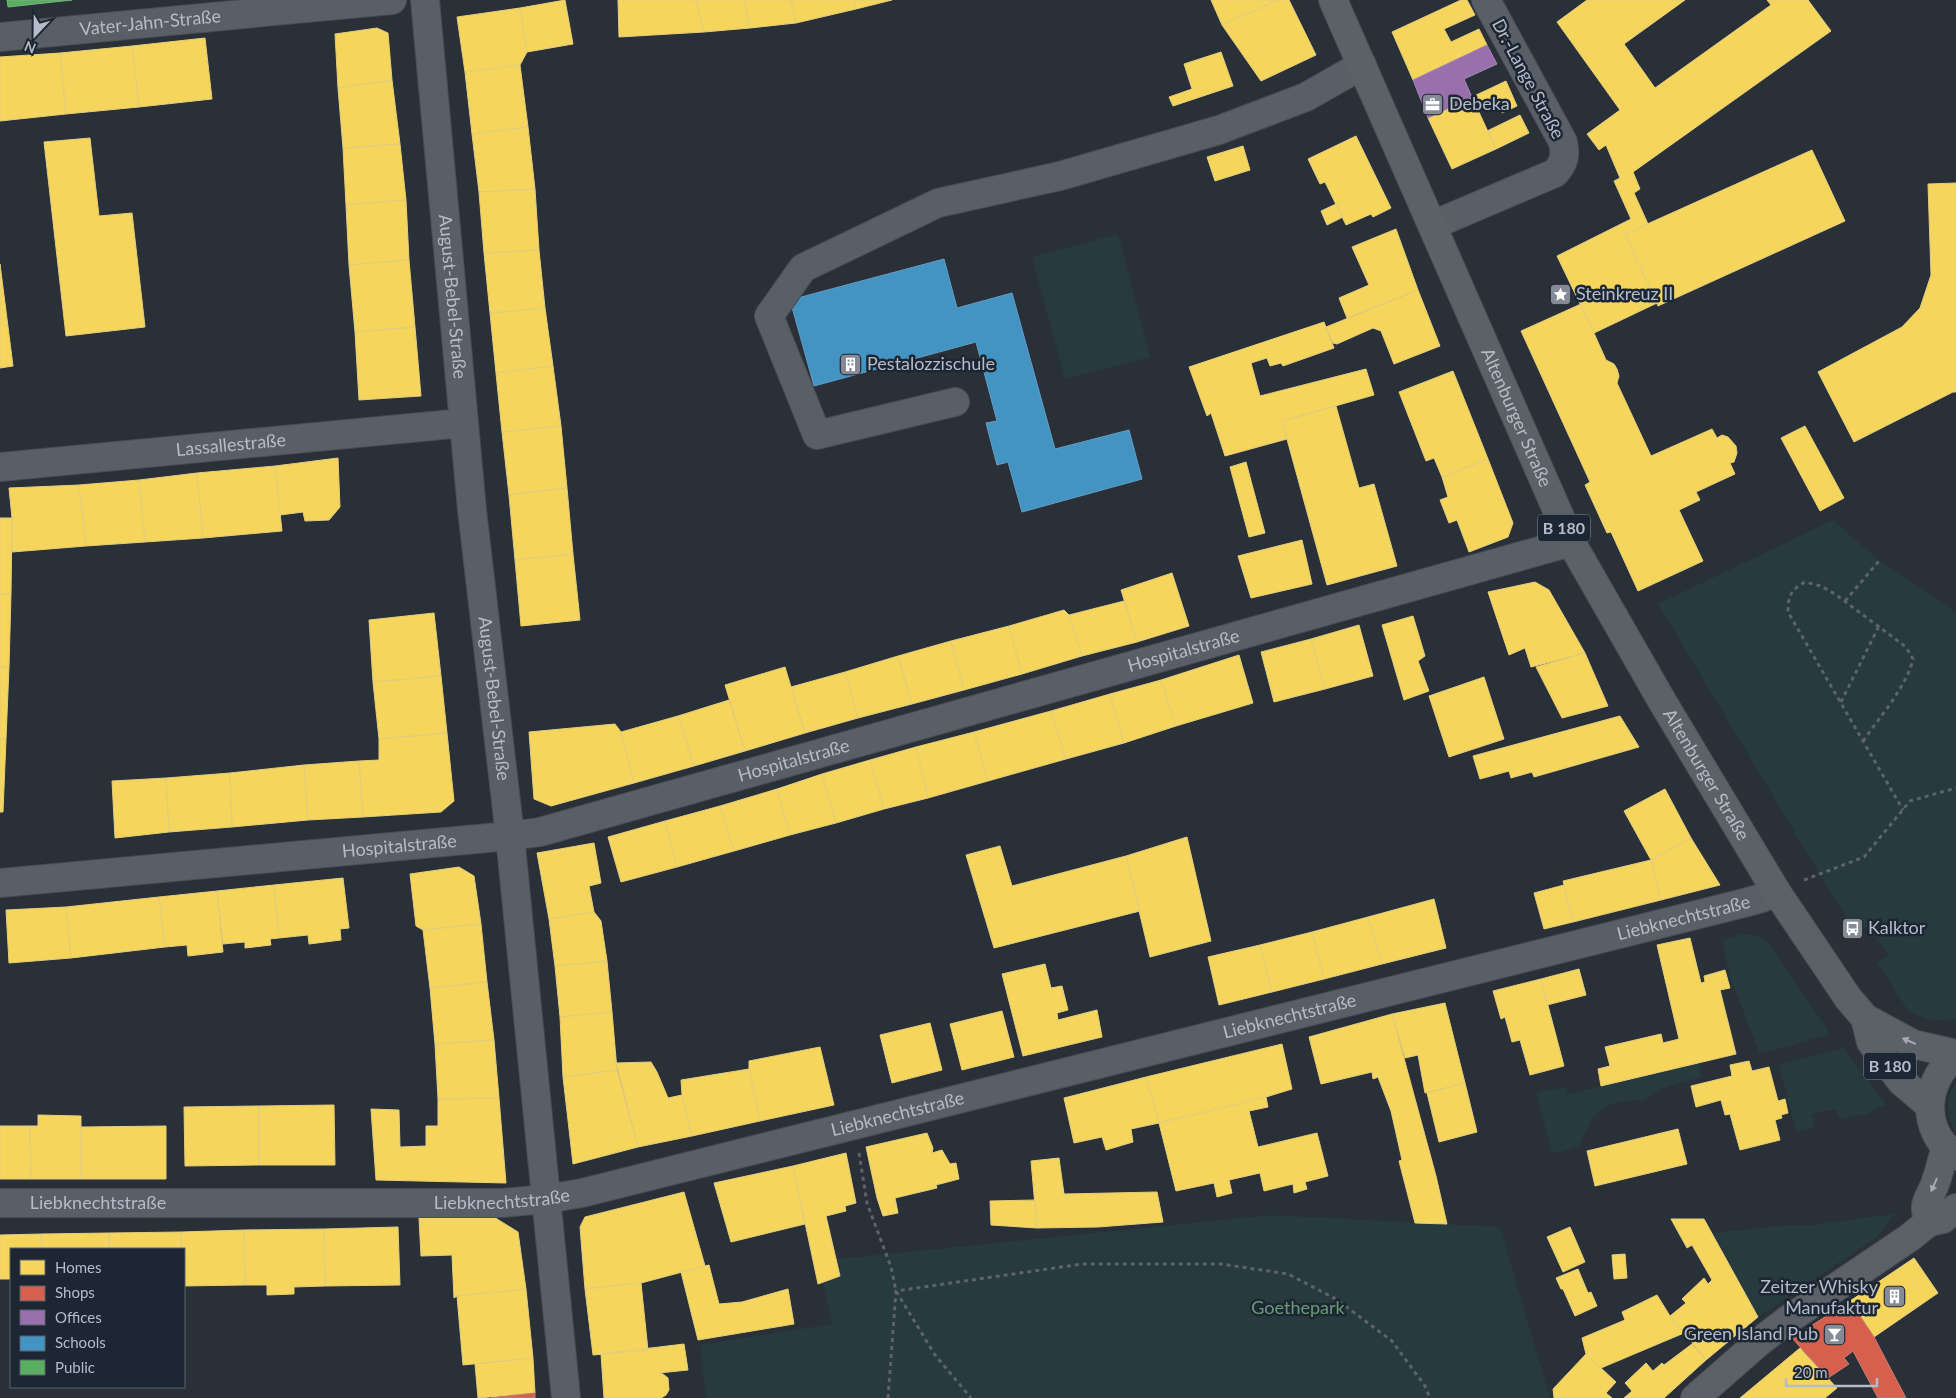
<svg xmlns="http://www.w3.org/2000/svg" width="1956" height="1398" viewBox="0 0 1956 1398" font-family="Lato,sans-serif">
<rect width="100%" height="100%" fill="#2a3038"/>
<!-- green -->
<path fill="#273a3e" d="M1118,234L1150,357L1065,379L1032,257Z
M1833,520L1883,564L1956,612V1019L1931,1021L1909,1012L1877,963L1888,955L1869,926L1857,932L1825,883L1658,604Z
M1744,934L1758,936L1767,942L1831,1034L1760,1054L1730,977L1722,940Z
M1844,1048L1886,1104L1867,1114L1840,1119L1836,1109L1812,1114L1815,1127L1796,1132L1779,1065Z
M1699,1063L1701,1077L1666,1087L1644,1100L1616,1102L1601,1110L1592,1119L1578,1147L1559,1153L1552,1152L1536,1092L1566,1087L1568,1094Z
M1956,1082V1133C1946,1115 1944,1100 1956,1082Z
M1894,1214L1877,1237L1758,1317L1713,1233L1778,1226L1813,1225Z
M1271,1215L1500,1227L1550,1398H706L700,1345L832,1324L818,1261Z"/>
<!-- homes -->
<path fill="#f6d55c" stroke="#e2ce7d" d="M565,0L573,44L527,52L520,8Z
M618,0H696L704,32L619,37Z
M696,0H744L750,28L704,32Z
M744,0H791L796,23L750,28Z
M791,0H854L856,9L796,23Z
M854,0H892L856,9Z
M1211,0H1278L1222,25Z
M1278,0H1289L1316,55L1261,81L1222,25Z
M1461,0H1467L1475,15L1444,29L1451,42L1479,29L1487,45L1413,80L1392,32Z
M1587,0H1685L1624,44L1655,88L1771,5L1767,0H1808L1831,31L1633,172L1640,189L1634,193L1648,224L1625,234L1657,303L1594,333L1557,256L1631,219L1614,181L1620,178L1606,145L1599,150L1587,134L1620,110L1557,22Z
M520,8L527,52L520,65L465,72L457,17Z
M377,28L388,33L392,80L338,88L335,34Z
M205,38L212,99L139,107L132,46Z
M132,46L139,107L66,114L60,53Z
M1221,52L1233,86L1173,106L1169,97L1192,89L1184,64Z
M60,53L66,114L0,121V57Z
M520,65L528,127L472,134L465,72Z
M392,80L400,144L343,148L338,88Z
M1506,81L1517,106L1502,113L1498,105L1491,102L1481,107L1476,106L1472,97Z
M1472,97L1496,149L1452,169L1428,118Z
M1520,115L1529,133L1496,149L1487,131Z
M528,127L535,189L479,192L472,134Z
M1356,136L1391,208L1373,217L1371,214L1346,225L1325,182L1320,184L1308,159Z
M90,138L99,216L132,213L145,327L66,336L44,142Z
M400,144L406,200L346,205L343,148Z
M1243,146L1250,170L1215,181L1207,157Z
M1812,150L1845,221L1658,306L1625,234Z
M1956,183V392H1953L1854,442L1818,372L1902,327L1920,308L1931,275L1928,184Z
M535,189L539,250L484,253L479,192Z
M406,200L409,260L349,265L346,205Z
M1336,204L1343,217L1327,225L1321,211Z
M1396,229L1418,290L1347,318L1339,298L1369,285L1352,247Z
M539,250L545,308L490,313L484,253Z
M409,260L415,327L355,332L349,265Z
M0,264L13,366L0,368Z
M1418,290L1440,346L1394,364L1381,331L1373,328L1337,344L1333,343L1326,327Z
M1581,304L1606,360L1614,364L1617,369L1619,376L1617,383L1651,456L1712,429L1717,438L1722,435L1728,437L1736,446L1737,453L1734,462L1730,463L1735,474L1696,492L1700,500L1679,510L1703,561L1638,591L1611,532L1607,533L1585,485L1590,482L1521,331Z
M545,308L553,366L496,373L490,313Z
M1324,322L1334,348L1283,366L1281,363L1270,366L1267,358L1251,363L1260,396L1366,369L1374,395L1282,421L1287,439L1225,456L1211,413L1207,416L1189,367Z
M415,327L421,396L359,400L355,332Z
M553,366L561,426L502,432L496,373Z
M1453,371L1488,459L1442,477L1434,458L1426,461L1399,392Z
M1336,406L1359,488L1374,484L1397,566L1327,585L1282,421Z
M561,426L567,488L509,495L502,432Z
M1805,426L1844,498L1820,511L1781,438Z
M338,458L340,507L329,520L305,521L303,512L280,515L275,466Z
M1488,459L1513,523L1508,537L1469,552L1457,520L1449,523L1440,500L1448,497L1442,477Z
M1246,462L1265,533L1249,537L1230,467Z
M275,466L282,531L203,538L197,473Z
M197,473L203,538L145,542L139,480Z
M139,480L145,542L86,546L79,485Z
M79,485L86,546L12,552V518L9,488Z
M567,488L573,554L515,560L509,495Z
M0,518H12L11,594H0Z
M1302,540L1312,584L1251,598L1238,556Z
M573,554L580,620L521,626L515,560Z
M1172,573L1189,626L1137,642L1121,590Z
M1535,582L1549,590L1585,653L1531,667L1525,648L1509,655L1488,592Z
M0,594H11L9,667H0Z
M1124,601L1137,642L1082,656L1069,615Z
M1064,610L1069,615L1082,656L1022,674L1009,626Z
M434,613L441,676L373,682L369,620Z
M1413,616L1425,656L1418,661L1429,691L1404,700L1382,625Z
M1359,625L1373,676L1325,689L1311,639Z
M1009,626L1022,674L964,690L951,641Z
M1311,639L1325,689L1274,702L1261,652Z
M951,641L964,690L912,704L898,656Z
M1585,653L1608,706L1562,718L1536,667Z
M1239,655L1253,703L1176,726L1161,680Z
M898,656L912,704L858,718L845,672Z
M0,667H9L6,739H0Z
M785,667L805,733L745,751L725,685Z
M845,672L858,718L805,733L791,687Z
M441,676L447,733L379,739L373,682Z
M1484,677L1504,739L1449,757L1429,696Z
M1161,680L1176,726L1124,743L1110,694Z
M1110,694L1124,743L1066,759L1051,711Z
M729,700L745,751L694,766L678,716Z
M1051,711L1066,759L988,781L974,732Z
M678,716L694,766L634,783L621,732Z
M1620,716L1639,747L1534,777L1532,772L1511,778L1509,771L1480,779L1473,756Z
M615,724L621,732L634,783L551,806L534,799L529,732Z
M974,732L988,781L928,798L916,747Z
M447,733L454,801L441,812L363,817L359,761L379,760V739Z
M0,739H6L3,812H0Z
M916,747L928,798L884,809L870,760Z
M870,760L884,809L836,823L822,774Z
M359,761L363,817L308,820L304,765Z
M304,765L308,820L232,827L230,773Z
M230,773L232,827L169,832L166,778Z
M822,774L836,823L790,835L777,789Z
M166,778L169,832L115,838L112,781Z
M777,789L790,835L734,851L720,806Z
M1665,789L1691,838L1651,860L1624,811Z
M720,806L734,851L677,867L665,821Z
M665,821L677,867L621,882L608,837Z
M1187,837L1211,941L1150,957L1126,856Z
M1691,838L1720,885L1661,900L1651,860Z
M594,843L601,883L589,886L594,912L549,919L537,853Z
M1000,846L1012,886L1126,856L1140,911L994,948L966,855Z
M1651,860L1661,900L1573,922L1563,881Z
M459,867L474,876L481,924L423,930L416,926L410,874Z
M343,878L349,928L340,929L341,940L309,944L308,935L279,938L274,885Z
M274,885L279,938L270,939L271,945L245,948V942L223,944L217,891Z
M1564,885L1573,922L1544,929L1534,893Z
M217,891L223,952L188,956L187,945L165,947L159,897Z
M159,897L165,947L71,958L66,907Z
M1434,899L1446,948L1382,964L1368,917Z
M66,907L71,958L9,963L6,910Z
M594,912L601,921L607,961L555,966L549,919Z
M1368,917L1382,964L1324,979L1312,932Z
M481,924L487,982L430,988L423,930Z
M1312,932L1324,979L1272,992L1260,945Z
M1690,938L1701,983L1705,982L1704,976L1725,970L1730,988L1720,990L1736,1054L1601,1086L1598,1069L1610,1066L1605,1047L1661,1034L1663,1043L1679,1039L1657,945Z
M1260,945L1272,992L1219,1005L1208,957Z
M607,961L612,1012L560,1017L555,966Z
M1045,964L1051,988L1062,986L1068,1010L1057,1013L1058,1020L1097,1010L1102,1037L1023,1056L1002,974Z
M1579,969L1586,995L1547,1005L1541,979Z
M1541,979L1564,1066L1530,1075L1520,1040L1512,1042L1505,1017L1501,1019L1493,991Z
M487,982L494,1040L435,1044L430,988Z
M1445,1003L1465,1083L1425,1093L1418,1055L1405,1058L1392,1014Z
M1002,1011L1014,1057L962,1070L950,1024Z
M612,1012L617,1070L563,1077L560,1017Z
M1392,1014L1436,1176L1447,1224L1415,1223L1399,1161L1402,1160L1391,1111L1378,1077L1373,1079L1372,1072L1321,1084L1309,1037Z
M930,1023L942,1070L892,1083L880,1035Z
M494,1040L499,1098L438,1099L435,1044Z
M1282,1044L1292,1089L1266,1097L1159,1123L1146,1077Z
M820,1047L834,1105L760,1121L749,1069V1061Z
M1749,1061L1752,1071L1769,1067L1778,1101L1785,1099L1788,1113L1781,1115L1782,1118L1775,1120L1780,1140L1740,1150L1730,1114L1725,1115L1721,1100L1696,1107L1691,1086L1732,1076L1730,1065Z
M651,1062L657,1072L668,1098L682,1095L692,1136L638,1147L616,1063Z
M749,1069L760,1121L692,1136L682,1095L681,1080Z
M617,1070L638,1147L573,1164L563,1077Z
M1146,1077L1159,1123L1131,1129L1133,1142L1106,1150L1102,1137L1074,1143L1064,1098Z
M1465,1083L1477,1132L1439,1142L1427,1093Z
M1266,1097L1268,1107L1249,1111L1258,1147L1317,1133L1328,1176L1305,1182L1307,1189L1294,1193L1293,1184L1264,1191L1260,1173L1229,1180L1232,1193L1217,1197L1214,1183L1176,1191L1159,1123Z
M499,1098L506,1183L376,1180L371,1109L399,1110L400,1147L426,1146V1126H438V1099Z
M334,1105L335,1165H259V1106Z
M259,1106V1165L185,1166L184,1107Z
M38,1115L81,1116V1179H31L30,1126H38Z
M0,1126H30L31,1179H0Z
M166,1126V1179H81V1127Z
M1678,1129L1687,1164L1595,1186L1587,1151Z
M927,1133L933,1148L932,1153L942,1150L950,1164L956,1163L959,1179L936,1185L937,1188L895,1198L898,1213L883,1216L877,1198L866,1147Z
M846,1153L856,1203L845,1206L846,1211L826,1216L840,1276L818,1284L793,1166Z
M1059,1158L1064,1194L1157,1192L1163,1222L1098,1227L1037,1228L1031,1161Z
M793,1166L805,1224L731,1242L714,1183Z
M684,1192L705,1266L641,1283L585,1289L580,1227L585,1217Z
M1035,1200L1037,1228L991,1225L990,1201Z
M489,1214L518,1232L526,1289L457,1296L454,1298L452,1255L421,1256L419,1218Z
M1671,1219H1704L1758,1317L1706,1360L1670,1316L1686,1303L1682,1299L1704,1278L1708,1284L1712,1280L1692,1245L1687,1248Z
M398,1227L400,1285L325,1286L324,1229Z
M1570,1227L1585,1262L1563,1272L1547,1237Z
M324,1229L325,1286L294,1287V1294L267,1295V1285H245L244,1230Z
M244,1230L245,1285L184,1286V1249H181V1232Z
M181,1232V1249H109V1233Z
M109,1233V1249H42L41,1234Z
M41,1234L42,1249H11V1279H0V1235Z
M1625,1254L1627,1278L1614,1279L1612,1255Z
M1914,1258L1938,1293L1874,1337L1850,1301Z
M709,1265L719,1304L742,1302L788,1289L794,1324L698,1340L681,1272Z
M1578,1269L1588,1293L1591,1292L1597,1306L1575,1316L1563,1289H1561L1556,1278Z
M641,1283L648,1350L593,1355L585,1289Z
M526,1289L533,1358L463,1365L457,1296Z
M1657,1295L1670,1316L1684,1333L1601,1368L1586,1354L1582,1338L1625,1320L1622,1312Z
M684,1344L688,1370L659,1373L663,1374L668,1378L669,1390L666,1395L661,1398H604L601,1354Z
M1692,1344L1706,1360L1664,1398H1624L1632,1391L1625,1383L1646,1363L1653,1371L1662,1363L1664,1365Z
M1800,1348L1837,1388L1825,1398H1740Z
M1586,1354L1616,1382L1606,1393L1612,1398H1554L1553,1389Z
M533,1358L535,1393L478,1398L475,1364Z"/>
<!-- shops -->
<path fill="#d6604d" stroke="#cc7c72" d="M1850,1301L1874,1337L1906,1398H1878L1853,1351L1844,1358L1849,1364L1828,1378L1792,1338Z
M535,1393V1398H491Z"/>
<!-- offices -->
<path fill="#9970ab" stroke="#a187b4" d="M1487,45L1497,64L1464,79L1472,97L1428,118L1413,80Z"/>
<!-- schools -->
<path fill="#4393c3" stroke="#659fc5" d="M944,259L957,308L1012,293L1055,449L1129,430L1142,479L1022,512L1008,462L997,465L986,423L997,421L976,342L814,386L790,300Z"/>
<!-- public -->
<path fill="#5aae61" stroke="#75b280" d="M7,0H72L8,7Z"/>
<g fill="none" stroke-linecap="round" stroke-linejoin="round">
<defs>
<g id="minor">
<path id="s1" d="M425,0L472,510L510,836L566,1398"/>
<path id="s2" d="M0,37L392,0"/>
<path d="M1433,225L1555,173C1564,163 1566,156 1563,142L1486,0"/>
<path d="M955,402L817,435L769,316L803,268L938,203L1060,176L1219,130L1306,97L1362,65"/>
<path id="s3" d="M0,467L463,423"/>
<path id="s4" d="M0,883L510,836L540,832L1571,542"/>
<path id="s5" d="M0,1203H502L546,1199L582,1193L1744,903L1762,898L1776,891"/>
</g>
<g id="major">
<path id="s6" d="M1333,0L1571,542L1662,701L1776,891L1848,998L1865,1018L1913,1044L1956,1054"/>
<path d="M1865,1018L1871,1042L1901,1081L1929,1105"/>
<path d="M1956,1056C1923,1081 1920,1131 1956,1156"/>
<path d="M1929,1222C1921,1201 1930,1200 1936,1181C1940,1170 1942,1158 1946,1147"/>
<path d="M1695,1398L1759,1342L1789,1319L1909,1238L1929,1222L1943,1219L1956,1208"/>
</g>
</defs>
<!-- minor casing -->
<use href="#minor" stroke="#484c53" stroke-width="30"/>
<!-- major casing -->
<use href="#major" stroke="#484c55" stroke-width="30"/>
<!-- path -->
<path stroke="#5d636a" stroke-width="3" stroke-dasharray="4 4" stroke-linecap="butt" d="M1845,601L1879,561
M1841,702L1879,626
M1863,741C1879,718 1907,686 1913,659L1906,647L1835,594L1821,586L1805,582C1791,590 1788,595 1788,612L1903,810
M1804,880L1864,857L1910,801L1956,788
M859,1153L867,1203L891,1267L896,1291L935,1355L971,1398
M888,1398L896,1291L1082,1264H1221L1288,1274L1336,1299L1392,1341L1425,1386L1430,1398"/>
<!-- minor -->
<use href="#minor" stroke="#5a5e66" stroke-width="28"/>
<!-- major -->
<use href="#major" stroke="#5c6168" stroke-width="28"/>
</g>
<!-- one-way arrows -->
<defs><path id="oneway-solid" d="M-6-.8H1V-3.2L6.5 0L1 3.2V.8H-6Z" transform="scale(1.25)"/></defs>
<g fill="#a2aab6">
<use href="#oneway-solid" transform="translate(1909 1041) rotate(-156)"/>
<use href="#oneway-solid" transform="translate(1934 1185) rotate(114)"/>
</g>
<!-- icons -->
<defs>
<symbol id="office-square" viewBox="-11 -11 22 22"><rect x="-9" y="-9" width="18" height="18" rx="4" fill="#848b96" stroke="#1d2633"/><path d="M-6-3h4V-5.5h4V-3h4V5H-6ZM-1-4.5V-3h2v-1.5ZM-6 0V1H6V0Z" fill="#fff"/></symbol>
<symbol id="sight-square" viewBox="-11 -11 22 22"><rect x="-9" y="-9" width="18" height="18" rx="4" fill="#848b96" stroke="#1d2633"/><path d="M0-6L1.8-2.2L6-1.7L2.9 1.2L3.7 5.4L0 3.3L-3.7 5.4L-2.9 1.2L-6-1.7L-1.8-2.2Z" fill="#fff"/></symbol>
<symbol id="building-square" viewBox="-11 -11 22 22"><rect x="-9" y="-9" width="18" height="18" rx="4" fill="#848b96" stroke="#1d2633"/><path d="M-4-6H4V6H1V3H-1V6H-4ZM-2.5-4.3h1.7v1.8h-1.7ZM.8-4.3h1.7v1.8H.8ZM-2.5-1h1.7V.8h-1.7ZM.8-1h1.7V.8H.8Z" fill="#fff"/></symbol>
<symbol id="bus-square" viewBox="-11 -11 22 22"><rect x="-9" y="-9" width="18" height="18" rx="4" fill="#848b96" stroke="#1d2633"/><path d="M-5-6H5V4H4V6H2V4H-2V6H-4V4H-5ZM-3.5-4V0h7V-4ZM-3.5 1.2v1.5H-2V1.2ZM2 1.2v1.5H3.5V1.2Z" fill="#fff"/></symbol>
<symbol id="bar-square" viewBox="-11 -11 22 22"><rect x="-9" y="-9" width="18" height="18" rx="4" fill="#848b96" stroke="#1d2633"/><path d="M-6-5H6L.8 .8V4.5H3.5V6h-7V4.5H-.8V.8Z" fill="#fff"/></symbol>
</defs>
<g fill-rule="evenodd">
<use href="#office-square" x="1420" y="92" width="25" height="25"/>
<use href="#sight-square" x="1548" y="282" width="25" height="25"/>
<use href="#building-square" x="838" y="352" width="25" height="25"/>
<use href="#bus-square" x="1840" y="916" width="25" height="25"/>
<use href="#building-square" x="1882" y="1284" width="25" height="25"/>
<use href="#bar-square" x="1822" y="1322" width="25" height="25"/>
</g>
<g text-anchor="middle" stroke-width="5" stroke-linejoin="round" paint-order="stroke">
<!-- shield labels -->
<g fill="#1d2633" stroke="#878f9c" stroke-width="1">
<rect x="1538" y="514.5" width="52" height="27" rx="4"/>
<rect x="1864" y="1052.5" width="52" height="27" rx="4"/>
</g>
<g font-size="16" font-weight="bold" fill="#b4bcc9">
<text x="1564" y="534">B 180</text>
<text x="1890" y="1072">B 180</text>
</g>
<!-- street labels -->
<g font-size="18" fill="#b4bcc9" stroke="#1d2633">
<text dy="6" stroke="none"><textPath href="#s2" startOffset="151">Vater-Jahn-Straße</textPath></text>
<text transform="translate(1528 79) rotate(62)" y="6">Dr.-Lange Straße</text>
<text dy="6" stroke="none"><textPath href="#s1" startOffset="298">August-Bebel-Straße</textPath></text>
<text dy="6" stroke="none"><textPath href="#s6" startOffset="456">Altenburger Straße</textPath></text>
<text dy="6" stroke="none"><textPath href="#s3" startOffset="232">Lassallestraße</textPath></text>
<text dy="6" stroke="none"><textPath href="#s4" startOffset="1211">Hospitalstraße</textPath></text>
<text dy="6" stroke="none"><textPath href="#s1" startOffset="702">August-Bebel-Straße</textPath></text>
<text dy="6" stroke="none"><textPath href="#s4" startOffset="806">Hospitalstraße</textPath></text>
<text dy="6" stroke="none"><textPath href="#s6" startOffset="861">Altenburger Straße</textPath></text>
<text dy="6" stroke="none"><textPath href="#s4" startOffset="401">Hospitalstraße</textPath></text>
<text dy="6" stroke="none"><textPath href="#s5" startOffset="1718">Liebknechtstraße</textPath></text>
<text dy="6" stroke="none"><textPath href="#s5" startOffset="1312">Liebknechtstraße</textPath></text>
<text dy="6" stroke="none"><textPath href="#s5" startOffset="908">Liebknechtstraße</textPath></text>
<text dy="6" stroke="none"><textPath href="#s5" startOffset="502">Liebknechtstraße</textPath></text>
<text dy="6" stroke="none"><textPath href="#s5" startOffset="98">Liebknechtstraße</textPath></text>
</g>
<!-- poi labels -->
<g font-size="18" fill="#b4bcc9" stroke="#1d2633" text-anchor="start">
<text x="1449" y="110">Debeka</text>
<text x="1576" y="300">Steinkreuz II</text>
<text x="867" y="370">Pestalozzischule</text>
<text x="1868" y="934">Kalktor</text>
<text x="1878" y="1293" text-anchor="end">Zeitzer Whisky<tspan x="1878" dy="21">Manufaktur</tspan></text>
<text x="1818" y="1340" text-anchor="end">Green Island Pub</text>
</g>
<!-- park labels -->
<g font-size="18" fill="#6b9a76" stroke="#1d2633">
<text x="1298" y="1314">Goethepark</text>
</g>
</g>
<!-- legend -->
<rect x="10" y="1248" width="175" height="140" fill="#1d2633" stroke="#59626f"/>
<rect x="20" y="1260" width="25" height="15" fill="#f6d55c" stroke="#59626f"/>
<text x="55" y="1273" font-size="15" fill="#b4bcc9">Homes</text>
<rect x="20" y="1286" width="25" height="15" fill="#d6604d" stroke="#59626f"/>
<text x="55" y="1298" font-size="15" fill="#b4bcc9">Shops</text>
<rect x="20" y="1310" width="25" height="15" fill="#9970ab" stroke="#59626f"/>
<text x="55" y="1323" font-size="15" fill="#b4bcc9">Offices</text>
<rect x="20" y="1336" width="25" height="15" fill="#4393c3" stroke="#59626f"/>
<text x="55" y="1348" font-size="15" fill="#b4bcc9">Schools</text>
<rect x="20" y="1360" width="25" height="15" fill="#5aae61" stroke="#59626f"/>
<text x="55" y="1373" font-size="15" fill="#b4bcc9">Public</text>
<!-- north arrow -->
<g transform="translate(35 35) rotate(202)" stroke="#1d2633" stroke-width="4" paint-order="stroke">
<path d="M0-4L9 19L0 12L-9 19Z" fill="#b4bcc9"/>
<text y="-8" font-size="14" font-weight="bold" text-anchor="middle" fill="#b4bcc9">N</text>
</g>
<!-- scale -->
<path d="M1786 1378v8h91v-8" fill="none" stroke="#b4bcc9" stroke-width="2.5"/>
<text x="1794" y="1378" font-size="15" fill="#b4bcc9" stroke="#1d2633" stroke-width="4" paint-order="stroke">20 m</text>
</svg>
